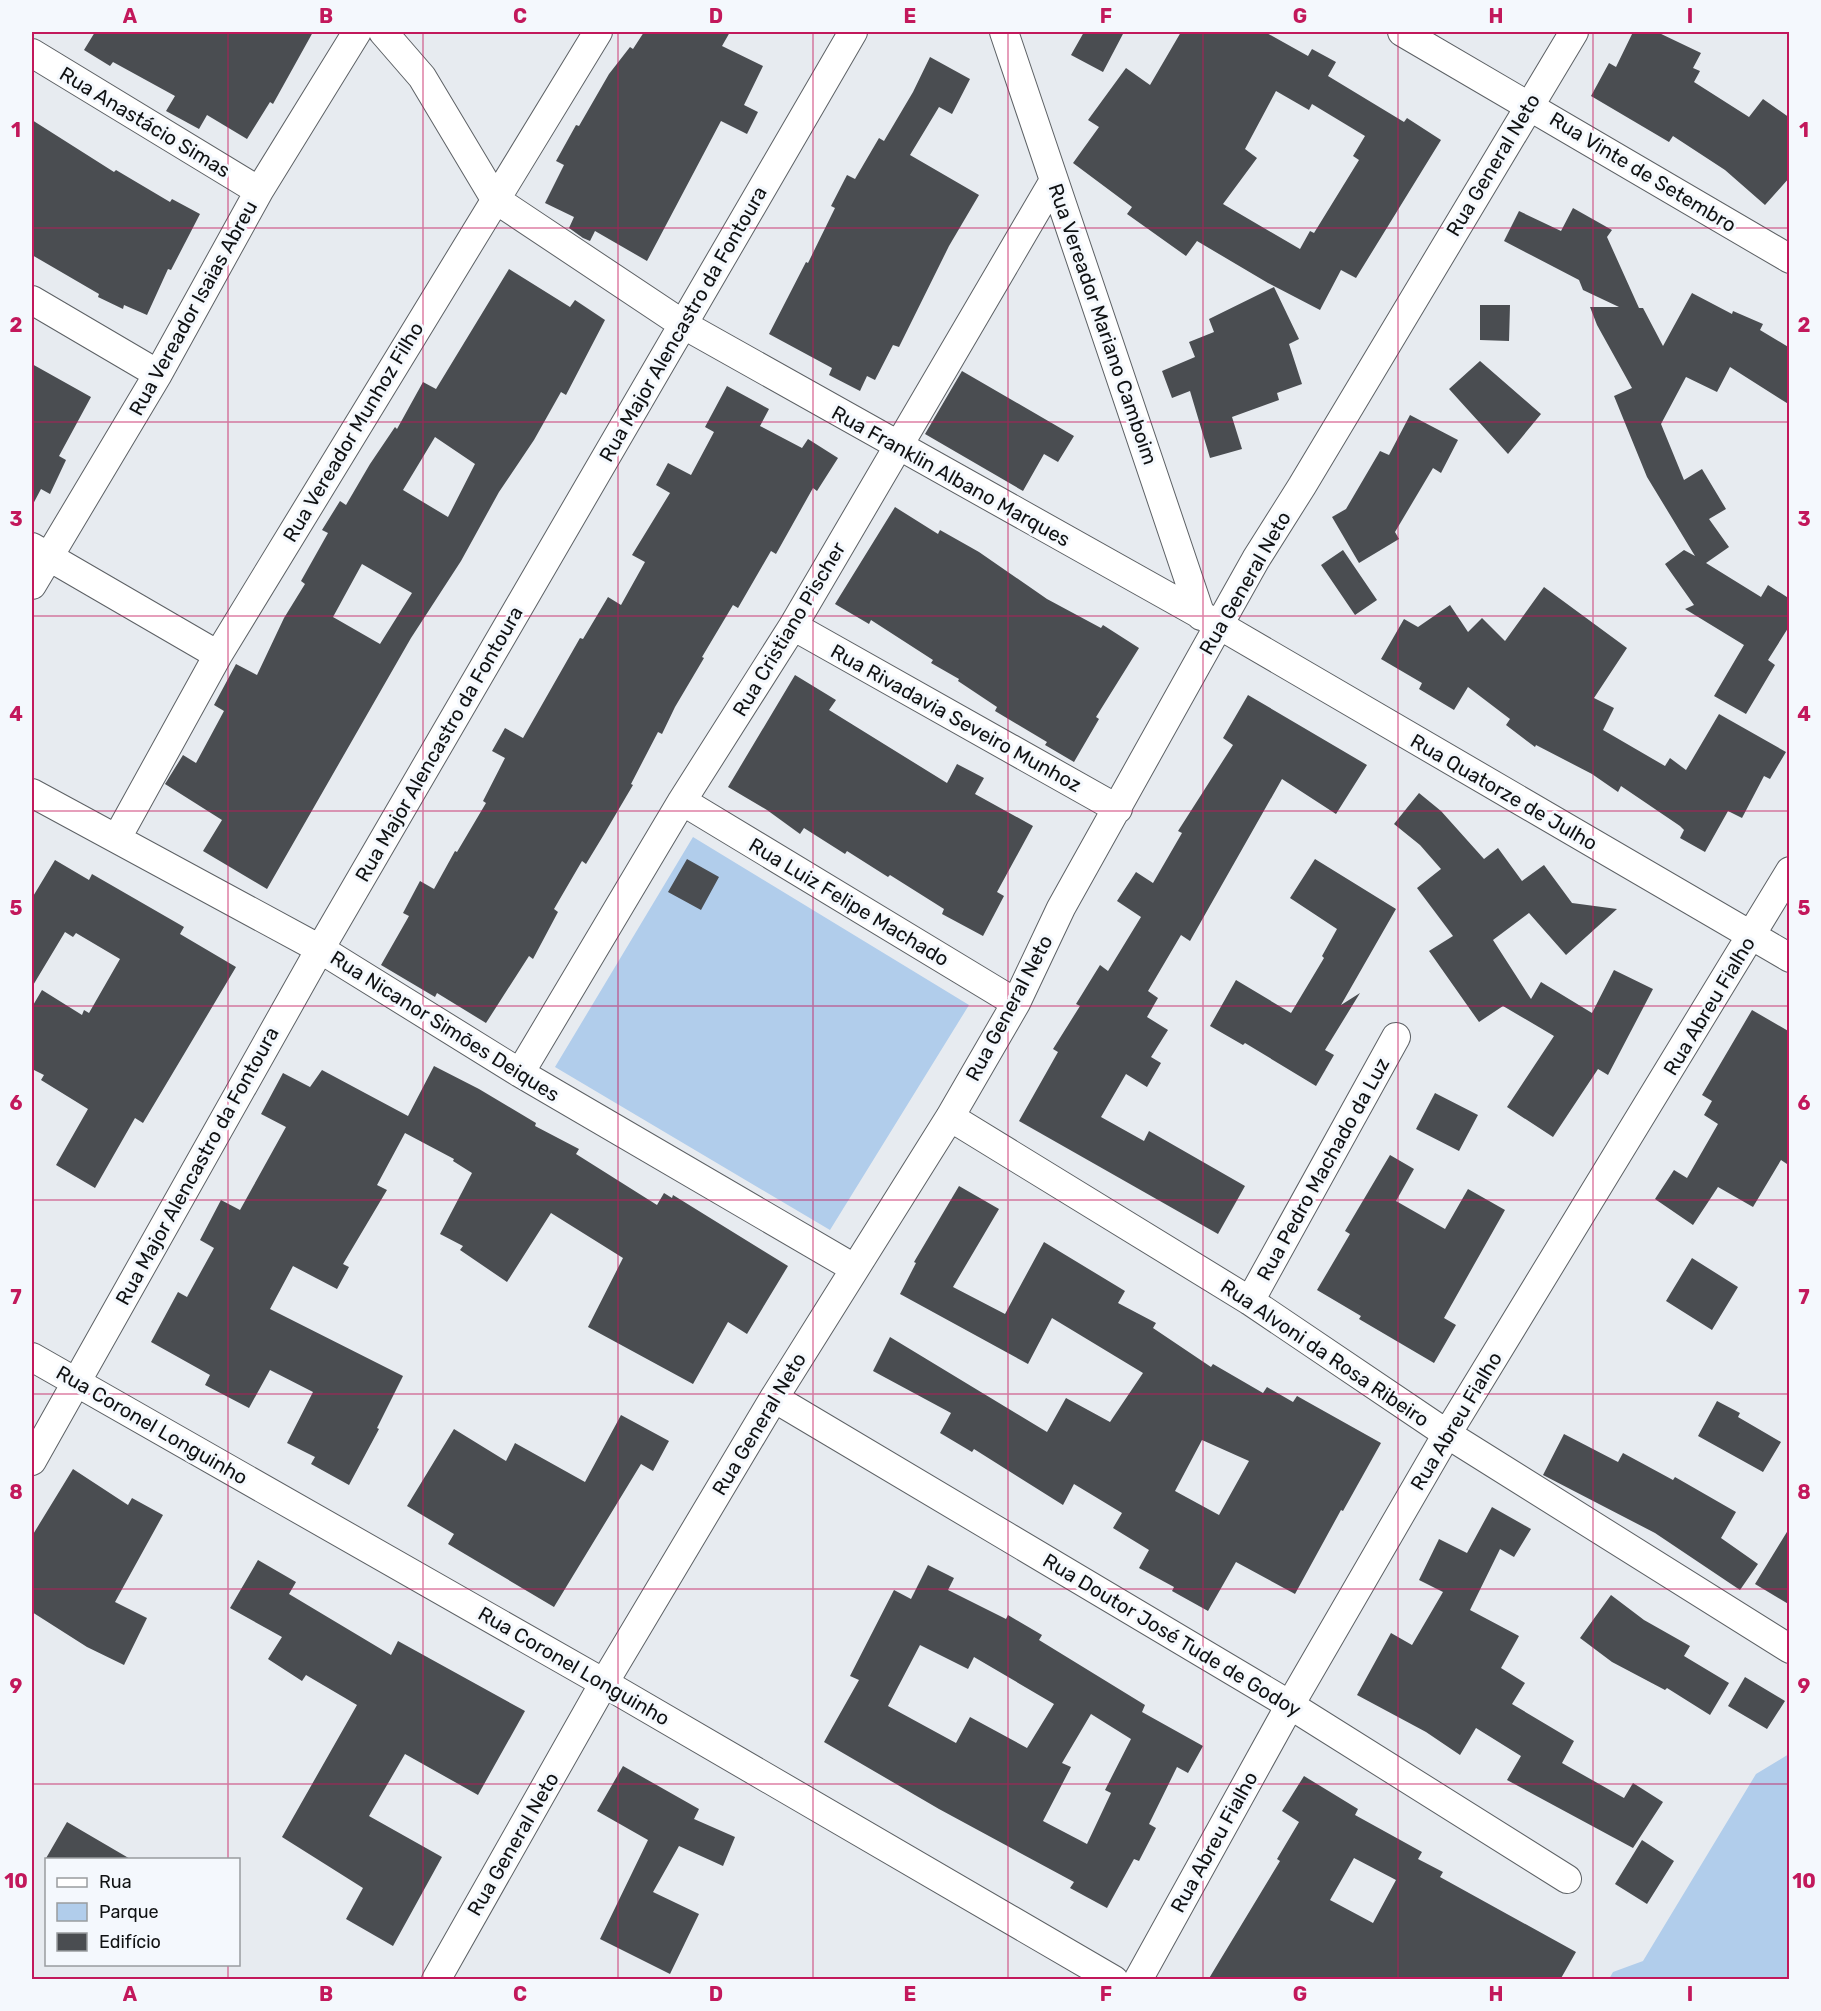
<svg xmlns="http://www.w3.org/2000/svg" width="1821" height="2011" viewBox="0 0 1821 2011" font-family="Rubik,sans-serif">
<rect width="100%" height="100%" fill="#e7ebf0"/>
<!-- green -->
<path fill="#b1cdeb" d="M693,837L969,1005L830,1230L555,1067Z
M1789,1754V1979H1609L1613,1972L1643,1961L1756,1774Z"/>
<!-- building -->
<path fill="#4a4d51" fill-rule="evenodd" d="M95,32H313L273,104L270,102L247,139L207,115L199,129L166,111L175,96L113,62L110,66L84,50Z
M644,32H730L722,46L763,66L744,105L758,112L747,134L721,121L647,261L595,231L590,241L583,238L569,228L574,217L545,203L564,165L556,161L576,125L579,126L609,74L630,47L633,49Z
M1084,32H1124L1103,72L1071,55Z
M1181,32H1265L1308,56L1312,49L1336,62L1328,76L1404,122L1407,118L1441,140L1356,278L1341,270L1320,310L1268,283L1197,241L1186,256L1127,214L1132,207L1073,163L1099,127L1088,120L1126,68L1150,85ZM1276,91L1309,110L1312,104L1365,136L1353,156L1359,160L1314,233L1310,231L1300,249L1223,204L1257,158L1245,149Z
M1633,32H1657L1701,53L1693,68L1700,71L1694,82L1749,117L1763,99L1790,118V177L1765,205L1725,170L1673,136L1669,142L1591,96L1609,63L1616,67Z
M930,57L970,79L952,114L939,107L910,155L979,195L949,246L899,347L893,345L875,380L867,376L860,391L829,375L832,368L769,334L806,262L808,263L835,208L831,206L847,175L855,179L879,138L884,141L913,92Z
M32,120L114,172L116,170L170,202L172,199L200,214L171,270L168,269L147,315L124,305L123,309L98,297L99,294L32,255Z
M1573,208L1612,230L1607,237L1639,308H1643L1663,346L1692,293L1732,314L1733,311L1763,324L1760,330L1790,348V405L1730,367L1717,392L1686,377L1661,424L1684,480L1702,469L1726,509L1709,519L1729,547L1706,563L1761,597L1768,585L1790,599V625L1768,660L1775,665L1746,714L1714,696L1744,645L1685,609L1694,605L1665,564L1684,550L1695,556L1647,477L1614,396L1632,388L1597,325L1590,307H1619L1583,290L1579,280L1504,241L1519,211L1561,231Z
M509,269L570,307L575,300L605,320L566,395L561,392L534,440L499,492L461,561L411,638L267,889L203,851L222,820L165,784L183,755L196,763L224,711L214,705L236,664L257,675L284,618L305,584L301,581L328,533L322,530L340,501L346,505L370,464L395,427L397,429L423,382L436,389ZM435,437L475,464L448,517L403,490ZM362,564L412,593L380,644L333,617Z
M1274,287L1299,339L1289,344L1302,384L1277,393L1279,400L1232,417L1242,449L1210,458L1190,391L1172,398L1162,371L1195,357L1189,342L1214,332L1209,319Z
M1480,305H1510L1509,341L1480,340Z
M1480,361L1541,414L1508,454L1449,389Z
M32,364L91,397L59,456L66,460L50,494L41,489L32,506Z
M962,371L1074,436L1058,462L1044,454L1023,491L925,434Z
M727,386L769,409L760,426L802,448L808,439L838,458L817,491L813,488L776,554L771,551L738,608L733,605L702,657L704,658L675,707L662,734L658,732L631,784L633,785L603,836L586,864L582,861L554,909L558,912L533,959L529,956L486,1023L437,993L435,997L381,965L409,916L403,913L420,881L434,889L455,851L457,852L486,803L483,801L505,758L492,751L505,728L523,738L580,638L583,639L608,597L621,605L645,562L632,555L670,493L656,485L668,463L691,475L714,432L705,427Z
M1410,415L1458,440L1441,473L1433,468L1395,532L1399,539L1359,563L1332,517L1346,509L1380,451L1389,455Z
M895,507L938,534L940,530L979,552L1047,599L1101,628L1103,625L1139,648L1096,717L1099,719L1074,762L1045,745L1047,742L995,711L997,707L958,681L959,679L931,663L933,660L871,620L869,624L835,604Z
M1343,550L1377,600L1355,615L1321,565Z
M1544,587L1627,648L1594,698L1614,708L1603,730L1665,766L1670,758L1686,770L1719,714L1786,752L1770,779L1764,776L1742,818L1728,811L1705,852L1680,838L1684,830L1680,826L1621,786L1618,792L1592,774L1536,745L1535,747L1506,725L1510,719L1468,687L1454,710L1419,689L1422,683L1381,659L1404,619L1418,627L1450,605L1468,632L1482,618L1505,641Z
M795,675L836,700L829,710L947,783L957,764L984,778L975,794L1033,826L997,892L1004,896L983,936L942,914L944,909L890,875L888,877L847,851L845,854L804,828L800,834L767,810L728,787Z
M1248,695L1367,765L1336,814L1282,779L1190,941L1181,935L1148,991L1158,998L1147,1017L1168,1030L1151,1057L1161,1063L1147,1087L1126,1074L1101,1117L1144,1141L1149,1131L1245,1186L1218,1234L1019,1121L1058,1052L1053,1049L1080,1006L1076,1004L1100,965L1108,971L1141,917L1117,901L1136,872L1153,883L1182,833L1178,831L1233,745L1223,738Z
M1419,793L1441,811L1484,859L1498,848L1522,881L1544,865L1572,903L1617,909L1566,955L1529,913L1493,940L1531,999L1541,982L1592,1013L1614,970L1653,989L1608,1075L1598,1069L1553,1137L1507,1107L1554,1036L1503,1006L1479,1022L1429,951L1453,936L1417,888L1441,869L1420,845L1394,824Z
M687,859L719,877L701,910L668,892Z
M1315,859L1396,909L1341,1005L1360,993L1325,1050L1334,1055L1316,1086L1245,1043L1243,1045L1210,1026L1236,980L1291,1013L1324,958L1322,956L1337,929L1290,898Z
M55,860L89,880L92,874L184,927L180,934L236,967L143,1123L135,1118L95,1188L56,1165L88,1109L41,1080L44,1075L32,1069V1007L42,990L82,1015L84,1010L89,1013L120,959L76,933L73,937L65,932L32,987V898Z
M1752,1010L1790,1032V1166L1781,1160L1753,1207L1718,1187L1693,1225L1655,1199L1674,1170L1687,1178L1718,1124L1704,1115L1712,1101L1702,1095Z
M434,1066L479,1089L536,1123L535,1126L579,1149L576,1154L657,1205L664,1193L672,1198L673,1195L788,1266L747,1334L728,1322L693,1384L588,1327L623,1258L551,1213L507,1282L460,1250L463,1246L440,1234L472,1173L453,1161L454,1159L405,1133L377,1185L387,1190L343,1264L349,1267L337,1289L293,1266L270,1309L403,1376L377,1428L379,1429L349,1485L311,1464L315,1457L287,1443L313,1392L270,1370L249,1408L205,1385L210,1375L151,1342L178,1292L187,1297L214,1248L200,1240L221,1200L240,1210L286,1127L261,1114L283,1073L310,1087L322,1070L408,1116Z
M1435,1093L1478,1115L1459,1151L1416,1129Z
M1390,1155L1414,1169L1396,1201L1445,1229L1468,1189L1505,1210L1444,1318L1456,1325L1434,1363L1359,1319L1361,1316L1317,1290L1350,1234L1345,1231Z
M959,1186L999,1209L953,1287L1005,1314L1044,1242L1125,1291L1118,1303L1156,1323L1153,1328L1211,1367L1213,1364L1263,1393L1267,1387L1293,1402L1297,1396L1381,1443L1343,1511L1341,1510L1295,1594L1236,1562L1208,1611L1172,1591L1174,1587L1139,1568L1149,1550L1113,1528L1122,1513L1074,1484L1063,1505L974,1449L972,1452L940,1433L951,1413L873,1371L890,1337L1047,1432L1066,1398L1110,1422L1143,1373L1052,1318L1028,1364L900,1294L916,1263L914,1262ZM1202,1440L1249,1461L1219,1515L1175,1491Z
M1692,1258L1738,1287L1712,1330L1666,1301Z
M1717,1401L1740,1413L1738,1417L1781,1442L1763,1472L1698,1436Z
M621,1415L669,1441L653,1471L641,1464L554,1607L448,1544L454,1534L407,1506L454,1429L506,1461L515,1443L585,1482Z
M1564,1434L1618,1462L1623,1453L1673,1480L1675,1477L1736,1512L1721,1538L1758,1564L1740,1590L1655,1533L1543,1475Z
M73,1469L128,1505L132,1498L163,1515L115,1602L147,1618L124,1665L87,1647L32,1612V1536Z
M1492,1507L1531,1529L1514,1557L1500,1549L1470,1610L1519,1636L1501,1668L1525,1683L1512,1704L1574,1741L1562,1763L1624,1798L1633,1783L1663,1802L1633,1848L1507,1780L1521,1756L1476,1728L1460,1755L1426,1732L1357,1695L1391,1633L1412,1645L1443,1592L1419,1580L1439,1539L1467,1553Z
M1790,1527V1605L1755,1584Z
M258,1560L296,1582L289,1594L391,1655L398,1641L525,1711L478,1795L405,1754L369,1816L442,1857L393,1946L346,1919L363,1888L282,1837L357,1705L306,1675L302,1681L268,1659L282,1637L230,1608Z
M928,1565L954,1578L948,1590L1006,1619L1008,1615L1042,1635L1039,1640L1145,1705L1142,1712L1203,1746L1188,1773L1177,1767L1149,1824L1156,1828L1139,1861L1134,1859L1107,1908L1070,1888L1074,1882L939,1809L824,1742L859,1680L850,1676L894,1590L911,1599ZM920,1645L968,1669L974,1657L1054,1704L1027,1748L970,1717L956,1743L888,1706ZM1091,1714L1131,1739L1105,1790L1111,1793L1087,1844L1043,1821L1071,1767L1062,1763Z
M1611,1595L1644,1620L1690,1646L1684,1656L1729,1683L1710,1715L1667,1688L1665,1690L1612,1662L1580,1638Z
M1745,1677L1785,1701L1767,1729L1728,1706Z
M623,1766L699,1809L694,1819L735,1837L723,1866L679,1846L653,1892L699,1914L670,1974L600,1939L648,1840L597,1811Z
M1304,1776L1358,1809L1355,1815L1422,1852L1418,1859L1443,1872L1440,1877L1576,1952L1560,1980H1208L1280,1861L1277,1859L1299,1822L1282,1811ZM1354,1858L1396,1880L1373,1923L1330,1900Z
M67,1822L132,1860H45Z
M1642,1840L1674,1861L1647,1904L1615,1884Z"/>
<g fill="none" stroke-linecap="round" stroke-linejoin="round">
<defs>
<path id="minor" d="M383,32L422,77L495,199L684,325L1219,625L1790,958
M1004,32L1201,616
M1402,32L1790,259
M32,53L259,191
M32,300L158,374
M32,547L218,655
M32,585L158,374L259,191L357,32
M793,626L1118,809
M32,793L320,949L520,1073L854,1268
M682,801L1016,1003
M117,838L218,655L598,32
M520,1073L682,801L793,626L1053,182
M950,1117L1250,1301L1447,1434L1790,1649
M1250,1301L1396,1037
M32,1357L604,1683L1114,1980
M774,1398L1290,1705L1567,1879
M32,1461L320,949L853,32
M436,1980L604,1683L774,1398L950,1117L1016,1003L1061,908L1219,625L1256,559L1302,486L1574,32
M1138,1980L1290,1705L1447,1434L1790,871"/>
</defs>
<!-- minor casing -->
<use href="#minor" stroke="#5d6165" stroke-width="30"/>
<!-- minor -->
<use href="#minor" stroke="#fff" stroke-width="28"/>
</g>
<!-- grid -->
<path fill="none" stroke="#c2185b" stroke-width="1.5" stroke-opacity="0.55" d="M228,32V1860M423,32V1980M618,32V1980M813,32V1980M1008,32V1980M1203,32V1980M1398,32V1980M1593,32V1980M32,228H1790M32,422H1790M32,616H1790M32,811H1790M32,1006H1790M32,1200H1790M32,1394H1790M32,1589H1790M32,1784H1790M228,1964V1980"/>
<g text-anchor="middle" stroke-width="6" stroke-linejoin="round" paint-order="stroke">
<!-- street labels -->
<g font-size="20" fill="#101213" stroke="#f4f8fd">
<text transform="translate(145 122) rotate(31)" y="7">Rua Anastácio Simas</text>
<text transform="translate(1493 165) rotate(-59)" y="7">Rua General Neto</text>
<text transform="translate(1643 172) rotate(31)" y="7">Rua Vinte de Setembro</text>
<text transform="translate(193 308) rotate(-61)" y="7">Rua Vereador Isaias Abreu</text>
<text transform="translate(683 324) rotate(-60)" y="7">Rua Major Alencastro da Fontoura</text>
<text transform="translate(1103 324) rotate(71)" y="7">Rua Vereador Mariano Camboim</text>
<text transform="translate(353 432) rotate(-59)" y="7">Rua Vereador Munhoz Filho</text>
<text transform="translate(951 476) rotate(29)" y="7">Rua Franklin Albano Marques</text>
<text transform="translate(1245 583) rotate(-60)" y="7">Rua General Neto</text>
<text transform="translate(789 629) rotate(-59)" y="7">Rua Cristiano Pischer</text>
<text transform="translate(956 718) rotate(29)" y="7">Rua Rivadavia Seveiro Munhoz</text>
<text transform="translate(439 744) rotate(-60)" y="7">Rua Major Alencastro da Fontoura</text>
<text transform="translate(1504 792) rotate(30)" y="7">Rua Quatorze de Julho</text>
<text transform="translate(849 902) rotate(31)" y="7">Rua Luiz Felipe Machado</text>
<text transform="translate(1709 1006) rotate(-59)" y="7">Rua Abreu Fialho</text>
<text transform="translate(1009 1008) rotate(-62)" y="7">Rua General Neto</text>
<text transform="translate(445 1026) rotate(32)" y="7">Rua Nicanor Simões Deiques</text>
<text transform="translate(197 1166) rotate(-61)" y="7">Rua Major Alencastro da Fontoura</text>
<text transform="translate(1323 1169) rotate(-61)" y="7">Rua Pedro Machado da Luz</text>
<text transform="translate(1325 1353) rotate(34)" y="7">Rua Alvoni da Rosa Ribeiro</text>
<text transform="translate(1456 1421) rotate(-59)" y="7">Rua Abreu Fialho</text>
<text transform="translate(759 1424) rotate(-59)" y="7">Rua General Neto</text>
<text transform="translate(152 1425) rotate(30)" y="7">Rua Coronel Longuinho</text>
<text transform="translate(1172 1635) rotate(31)" y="7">Rua Doutor José Tude de Godoy</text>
<text transform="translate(574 1666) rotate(30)" y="7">Rua Coronel Longuinho</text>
<text transform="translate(1214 1842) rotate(-61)" y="7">Rua Abreu Fialho</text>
<text transform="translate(513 1844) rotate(-60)" y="7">Rua General Neto</text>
</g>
</g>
<!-- border -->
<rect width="1821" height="2011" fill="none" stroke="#f4f8fd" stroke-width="66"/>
<!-- legend -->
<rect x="45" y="1858" width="195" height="108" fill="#f4f8fd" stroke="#999c9f" stroke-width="1.5"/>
<rect x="57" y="1878" width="30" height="9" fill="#ffffff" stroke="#999c9f" stroke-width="1.5"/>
<text x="99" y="1888" font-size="18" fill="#101213">Rua</text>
<rect x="57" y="1903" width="30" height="18" fill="#b1cdeb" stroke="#999c9f" stroke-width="1.5"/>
<text x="99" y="1918" font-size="18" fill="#101213">Parque</text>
<rect x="57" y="1933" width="30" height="18" fill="#4a4d51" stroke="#999c9f" stroke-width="1.5"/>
<text x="99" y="1948" font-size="18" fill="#101213">Edifício</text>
<rect x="33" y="33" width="1755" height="1945" fill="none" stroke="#c2185b" stroke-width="2"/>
<g font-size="20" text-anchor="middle" font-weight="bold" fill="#c2185b">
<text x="130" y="23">A</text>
<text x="326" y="23">B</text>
<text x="520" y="23">C</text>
<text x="716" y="23">D</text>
<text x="910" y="23">E</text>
<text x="1106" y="23">F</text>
<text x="1300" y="23">G</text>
<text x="1496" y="23">H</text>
<text x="1690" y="23">I</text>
<text x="16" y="137">1</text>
<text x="1804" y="137">1</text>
<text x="16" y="332">2</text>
<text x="1804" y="332">2</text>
<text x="16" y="526">3</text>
<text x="1804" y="526">3</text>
<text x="16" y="721">4</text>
<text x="1804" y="721">4</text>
<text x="16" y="915">5</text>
<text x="1804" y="915">5</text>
<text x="16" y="1110">6</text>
<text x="1804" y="1110">6</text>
<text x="16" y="1304">7</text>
<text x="1804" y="1304">7</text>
<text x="16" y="1499">8</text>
<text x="1804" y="1499">8</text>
<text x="16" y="1693">9</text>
<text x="1804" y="1693">9</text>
<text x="16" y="1888">10</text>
<text x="1804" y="1888">10</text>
<text x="130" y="2001">A</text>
<text x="326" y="2001">B</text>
<text x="520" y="2001">C</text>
<text x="716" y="2001">D</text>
<text x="910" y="2001">E</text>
<text x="1106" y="2001">F</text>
<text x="1300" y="2001">G</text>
<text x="1496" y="2001">H</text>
<text x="1690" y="2001">I</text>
</g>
</svg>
